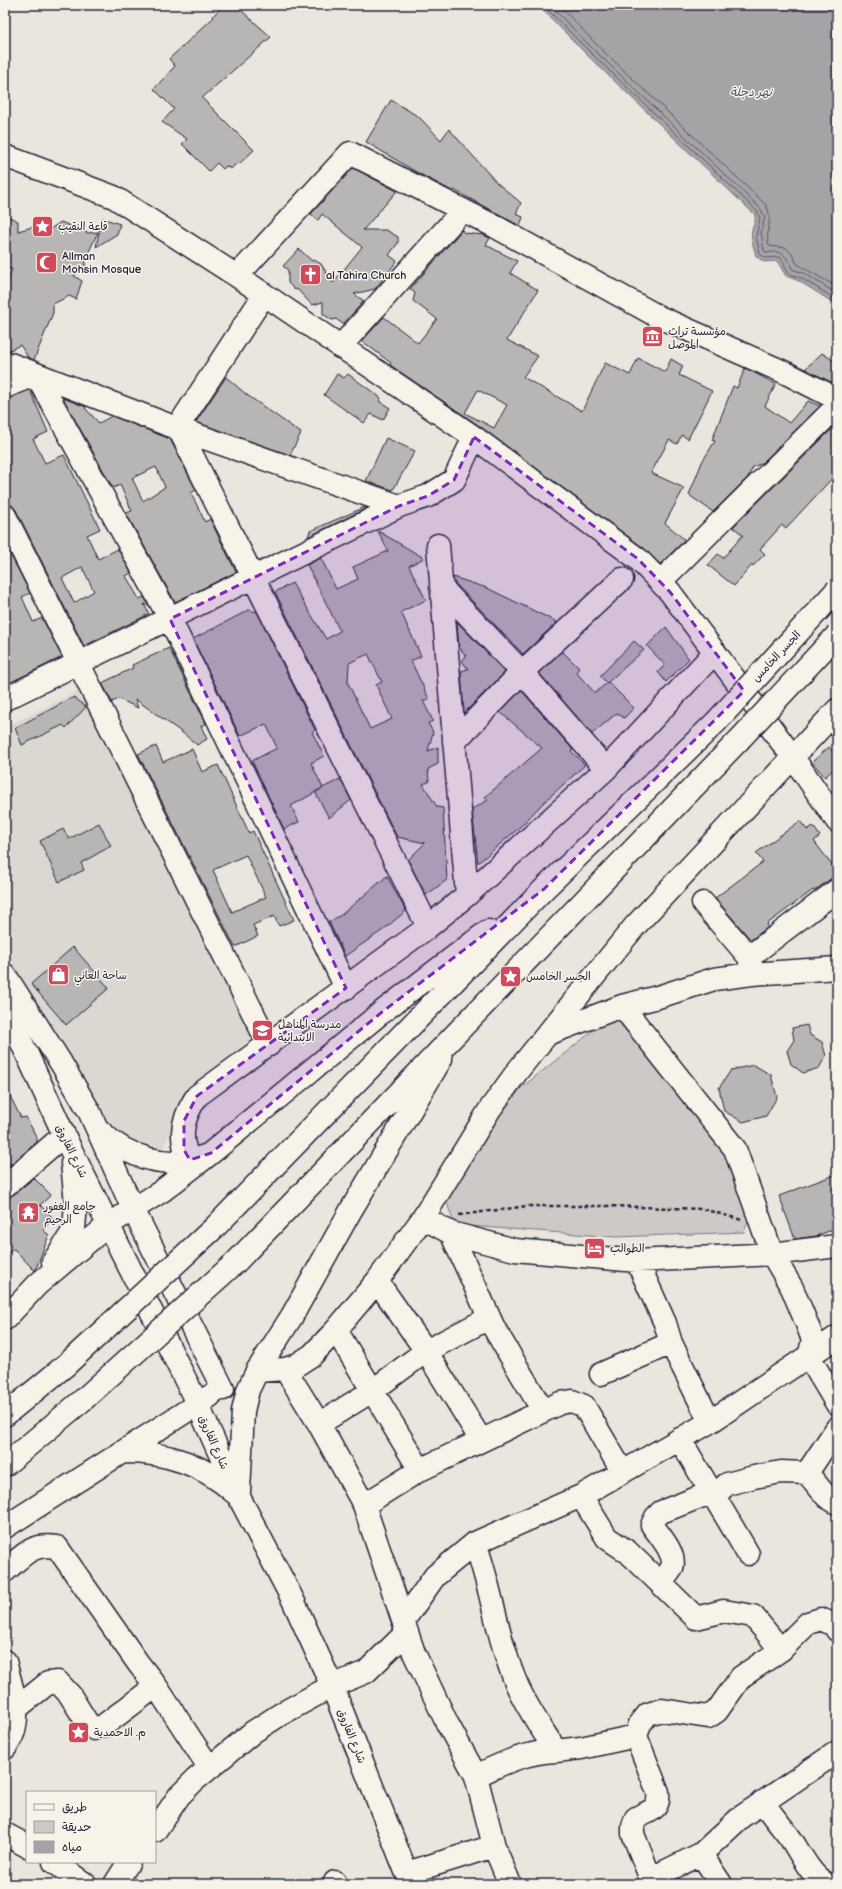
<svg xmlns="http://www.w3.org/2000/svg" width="842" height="1889" viewBox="0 0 842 1889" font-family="'Balsamiq Sans','Playpen Sans Arabic',sans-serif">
<rect width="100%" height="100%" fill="#eae6de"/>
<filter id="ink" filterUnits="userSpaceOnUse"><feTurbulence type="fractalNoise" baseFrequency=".025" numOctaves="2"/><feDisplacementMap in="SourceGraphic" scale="8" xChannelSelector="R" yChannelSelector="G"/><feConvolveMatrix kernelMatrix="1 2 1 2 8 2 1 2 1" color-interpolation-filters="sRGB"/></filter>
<g filter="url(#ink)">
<!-- built -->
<path fill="#dbd8d2" d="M78,691L84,693L260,1042L181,1108L155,1168L106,1128L5,962V727Z"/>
<!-- park -->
<path fill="#cdc9c6" stroke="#787680" d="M613,1015L726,1148L749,1219L744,1232L617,1237L455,1225L445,1198L466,1158L521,1088Z"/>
<!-- water -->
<path fill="#a6a3a6" stroke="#716f7b" d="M538,5H837V305L799,281L786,276L777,261L764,262L756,256C754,248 750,238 752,229C754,223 757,221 754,214L587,55Z"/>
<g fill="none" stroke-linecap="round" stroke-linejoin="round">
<!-- shore -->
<path stroke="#575666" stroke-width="1" d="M543,5L590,52L757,211L760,218L756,236L760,254L766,258L780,257L783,261L788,273L801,278L837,300
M550,5L593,49L760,208L765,217L761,232L764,251L768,253C783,249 787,257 792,269L804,273L837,294
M559,5L597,45L765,204C775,218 764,230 769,246L786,248L792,254L797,264L837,287"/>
</g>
<!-- building -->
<path fill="#b8b6b5" stroke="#22223b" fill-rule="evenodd" d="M223,5H248L242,11L271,37L202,98L254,150L239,164L238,162L231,169L226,166L223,169L217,163L209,171L182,144L187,139L162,122L174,109L154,89L175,66L169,59L214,17L213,16Z
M391,100L419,117L441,140L449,129L496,182L521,203L516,214L523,217L520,226L454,190L452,191L418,173L366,142Z
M353,168L397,191L363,230H386L398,237V243L389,255L397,261L375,289L354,294L364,301L343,324L336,319L332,320L323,314V302L312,305L297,289L295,290L288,283V270L283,266L299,249L312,261L314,260L321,264L333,283L362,247L322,214L318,220L311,214Z
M5,215L18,221V231L46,223L50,229L61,222L88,233L98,232L86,258L85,266L74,276L82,281L76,299L69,296L53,304V313L34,360L28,357L20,345L10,350H5V323L9,309L5,308V289L12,269L5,268Z
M102,218L120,224L117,234L96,247Z
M462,230L464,233L483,235L490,238L486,245L517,261L510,273L538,290L507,340L538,356L523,377L582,411L605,363L630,375L638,358L665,372L671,359L683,366L679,375L712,391L688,439L682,435L677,444L669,440L651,473L684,488L665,523L685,540L660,564L645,549L481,427L390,365L391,363L362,341L384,317L418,343L437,319L413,301L415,293L410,289ZM478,390L507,405L494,428L465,413Z
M822,353L837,363V385L805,369Z
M745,368L776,384L765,406L789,423L808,401L820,406L762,463L753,467L748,477L713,512L689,495L702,462L715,441L712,440L733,386L737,388Z
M337,374L344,378L348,374L381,398L379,401L390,408L383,420L371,414L364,423L324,395Z
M226,377L247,395L301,433L290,455L196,422Z
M30,390L48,432L33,439L45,463L64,455L100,529L87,535L98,559L118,549L131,573L126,576L139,599L144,597L149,606L144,604L149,614L84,646L16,510L12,505L5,504V399ZM82,567L94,591L74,603L62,578Z
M63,398L86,407L85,408L99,423L112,416L170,439L196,490L191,493L205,522L210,519L236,572L175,602L126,513L132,511L120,485L113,488ZM156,467L165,487L143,501L132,478Z
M831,430L837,434V473L786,528L782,525L760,549L765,554L753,566L752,565L734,586L708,565L718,554L723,558L743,535L733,527Z
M386,438L415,451L393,490L366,481Z
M365,507L367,508L308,537L310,531Z
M378,531L424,558L409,566L426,600L401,612L421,656L411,661L429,699L423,701L433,721L428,723L433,732L428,751L438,747V764L428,769L429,782L423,784L437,807L443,808L447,880L426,895L408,860L425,843L397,837L275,592L292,583L326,639L340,631L307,565L321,558L336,589L358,579L353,567L388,551ZM368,654L382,682L376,685L392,719L370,729L348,683L349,663Z
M5,544L30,593L22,597L33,622L42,618L62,657L5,685Z
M453,577L487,588L557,622L523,654L454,582Z
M249,610L257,612L315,730L312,732L324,756L311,763L323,788L291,806L299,822L284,829L252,761L277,748L266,724L240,736L193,639Z
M457,622L505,672L464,713L461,671L468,669L462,661L466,656L459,647Z
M666,627L689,659L666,682L658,672L665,665L647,646Z
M634,641L644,650L607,683L600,676Z
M169,648L206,724L201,726L207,739L197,745L184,734L135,699L138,708L119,699L112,702L102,683L133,668L132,665Z
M562,651L579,668L576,672L595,693L608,682L634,708L624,718L617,713L592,734L539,673Z
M521,690L573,750L571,751L585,765L544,802L520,827L478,863L472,809L488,800L485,797L542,748L500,712Z
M74,697L86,707L66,728L63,725L22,745L15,728Z
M156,746L163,762L192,749L202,772L218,765L249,833L253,831L294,920L279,926L274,916L253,925L258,936L235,947L138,754ZM246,855L266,897L232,912L213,870Z
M829,747L837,757V766L825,777L812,762Z
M340,779L351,800L329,818L315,792Z
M800,821L807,830L813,826L820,836L814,841L837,872V874L814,891L813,890L767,924L768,927L751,940L715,898L763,862L756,853Z
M99,823L111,846L81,863L84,870L59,882L40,841L63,829L69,839Z
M387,876L406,911L383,930L345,956L329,922L341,915Z
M73,947L109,988L66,1025L31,984Z
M807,1025L810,1035L822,1042L826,1056L819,1068L803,1073L791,1064L787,1051L794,1040L792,1028Z
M754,1065L771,1075L777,1097L766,1116L743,1122L724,1111L719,1088L731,1070Z
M5,1086L21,1118L26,1117L37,1138V1142L10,1165L5,1156Z
M837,1174V1228L816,1236L795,1239L779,1196Z
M34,1178L51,1195L40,1205L53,1218L43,1230L49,1235L35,1271L14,1249L5,1255V1199L13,1195Z"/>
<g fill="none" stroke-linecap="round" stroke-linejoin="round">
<defs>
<path id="minor" d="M5,156L114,197L237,276L474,437L638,559L670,592L792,756L837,821
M237,276L350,153L496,227L659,317L786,373L837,399
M264,295L183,419L179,429L428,927
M340,347L463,210
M5,362L179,429L399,506
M36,374L170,619L346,988
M5,387L36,374
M5,516L269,1045
M438,545L467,895
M661,581L837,406
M441,587L522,672L606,769
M5,699L399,506L428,496L454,480L474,437
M454,742L522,672L622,579
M703,903L749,957L752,972
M749,957L837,890
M622,1006L735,1149L772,1254L792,1288L807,1324L813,1340L809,1357L837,1404
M550,1033L622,1006L658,997L714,979L752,974L837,968
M190,1160C177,1138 183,1117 197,1096L428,927L467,895L606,769L715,652
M5,1186L64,1135
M423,1218L451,1233L515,1250L637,1261L772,1254L837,1246
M451,1233L494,1328L543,1411
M637,1261L665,1323L671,1343L710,1422
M377,1281L426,1351L481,1440
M336,1330L420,1470
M285,1369L319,1424L364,1505L414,1653L447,1723L476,1776L494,1846L510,1884
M257,1371L285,1369L295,1366L312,1355L336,1330L377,1281L423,1218L490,1109L519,1069L635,926L837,710
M601,1374L671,1343
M319,1424L372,1391L426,1351L489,1318
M680,1439C702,1478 726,1515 748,1554
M807,1473L837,1428
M581,1496L607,1538L628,1552L660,1583C664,1579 669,1573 672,1568C677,1554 659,1535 652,1525L656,1517L661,1512L710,1493
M713,1497L727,1484L754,1477L781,1472L807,1473L827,1497L837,1503
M364,1505L420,1470L560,1403L572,1401L584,1406L622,1471
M475,1543C492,1589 497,1639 517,1685C527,1708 542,1729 556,1751C526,1752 503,1763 476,1776
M5,1571C24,1555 31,1543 57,1547L138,1663L156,1686L209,1767
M660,1583L696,1618L724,1611L753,1616L781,1650L808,1623L821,1619L834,1625L837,1630
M404,1620L435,1576L475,1543L581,1496L710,1422L837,1337
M5,1661C12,1691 26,1721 5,1748
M17,1708L48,1683L58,1682L70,1695L88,1724L94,1729L103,1726L156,1686
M636,1736L640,1724L648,1714L662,1710L708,1717L717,1711L741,1677L781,1650
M556,1751L581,1748L636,1736L658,1792C660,1810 651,1810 636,1818L633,1826V1834L652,1882
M762,1802C771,1813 779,1824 788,1835C800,1851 808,1873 826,1884
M155,1831L179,1796L195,1780L253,1732L281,1714L332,1686L366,1672L407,1632
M5,1834L27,1846
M701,1854L721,1884
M54,1862L85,1884
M407,1873L494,1846
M335,1882L336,1884
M115,1884L129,1862
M649,1884L658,1875L701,1854L741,1817L837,1752"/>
<path id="major" d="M5,975L61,1063L89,1111L133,1209L223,1389
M5,1006L70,1148L197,1403L239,1497L293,1600L332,1686L411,1884
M100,1131C127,1158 169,1170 205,1156
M215,1227L544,889L716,722
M53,1262L74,1230L76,1203L72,1163
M236,1262L739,740
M5,1319L38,1284L108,1225L162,1191L211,1153L382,1012L488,931
M5,1415L66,1365
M124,1452C167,1452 203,1464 235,1493
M5,1465L84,1399
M239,1492L243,1411L248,1390L257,1371L292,1316L351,1210L441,1059
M5,1527L210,1396"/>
</defs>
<!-- minor casing -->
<use href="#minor" stroke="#22223b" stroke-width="25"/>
<!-- major casing -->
<use href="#major" stroke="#22223b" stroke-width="25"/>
<!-- path -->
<path stroke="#22223b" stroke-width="2.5" stroke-dasharray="4 3" stroke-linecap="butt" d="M459,1215L528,1206H608L703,1209L742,1220"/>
<!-- minor -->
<use href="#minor" stroke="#f7f3e8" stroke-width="22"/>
<!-- major -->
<use href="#major" stroke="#f7f3e8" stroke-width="22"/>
<defs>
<path id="major-bridge" d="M716,722L837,590
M739,740L837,635
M66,1365L215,1227
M84,1399L236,1262"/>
</defs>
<!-- major-bridge casing -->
<use href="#major-bridge" stroke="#22223b" stroke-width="25" stroke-linecap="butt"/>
<!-- major-bridge -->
<use href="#major-bridge" stroke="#f7f3e8" stroke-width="22"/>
</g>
</g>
<!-- marked area -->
<path fill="#7b2cbf" fill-opacity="0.2" stroke="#7b2cbf" stroke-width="3" stroke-dasharray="8 5" stroke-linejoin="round" d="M474,437L638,559L670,592L744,691L544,889L382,1012L211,1153L190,1160L184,1150V1121L197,1096L346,988L170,619L399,506L428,496L454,480Z"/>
<!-- icons -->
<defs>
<symbol id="sight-square" viewBox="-11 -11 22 22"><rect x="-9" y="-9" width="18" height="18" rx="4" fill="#d1495b" stroke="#f7f3e8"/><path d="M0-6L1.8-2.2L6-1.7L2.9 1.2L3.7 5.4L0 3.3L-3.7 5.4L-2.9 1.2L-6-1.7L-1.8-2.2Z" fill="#fff"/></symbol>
<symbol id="mosque-square" viewBox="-11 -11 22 22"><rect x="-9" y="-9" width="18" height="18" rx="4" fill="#d1495b" stroke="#f7f3e8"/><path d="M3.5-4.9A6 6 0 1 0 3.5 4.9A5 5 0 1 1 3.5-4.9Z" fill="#fff"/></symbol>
<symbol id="church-square" viewBox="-11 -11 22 22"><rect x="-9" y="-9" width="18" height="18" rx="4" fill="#d1495b" stroke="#f7f3e8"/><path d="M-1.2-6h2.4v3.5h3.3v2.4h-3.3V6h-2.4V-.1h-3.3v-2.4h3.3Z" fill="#fff"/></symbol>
<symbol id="museum-square" viewBox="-11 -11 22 22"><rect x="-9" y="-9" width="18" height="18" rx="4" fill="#d1495b" stroke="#f7f3e8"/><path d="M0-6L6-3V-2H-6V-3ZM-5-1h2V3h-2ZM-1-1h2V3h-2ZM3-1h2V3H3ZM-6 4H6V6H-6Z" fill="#fff"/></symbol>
<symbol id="shop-square" viewBox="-11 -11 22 22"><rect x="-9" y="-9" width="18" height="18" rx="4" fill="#d1495b" stroke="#f7f3e8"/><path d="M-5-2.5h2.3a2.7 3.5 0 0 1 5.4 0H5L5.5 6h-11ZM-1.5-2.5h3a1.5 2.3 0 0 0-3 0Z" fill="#fff"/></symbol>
<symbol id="school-square" viewBox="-11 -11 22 22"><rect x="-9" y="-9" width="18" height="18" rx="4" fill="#d1495b" stroke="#f7f3e8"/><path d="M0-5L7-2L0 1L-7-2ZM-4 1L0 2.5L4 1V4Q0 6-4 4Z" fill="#fff"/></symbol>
<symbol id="temple-square" viewBox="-11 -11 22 22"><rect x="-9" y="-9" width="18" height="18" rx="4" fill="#d1495b" stroke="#f7f3e8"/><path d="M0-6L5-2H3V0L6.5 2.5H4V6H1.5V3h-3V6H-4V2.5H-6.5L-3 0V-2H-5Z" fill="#fff"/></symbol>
<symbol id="hotel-square" viewBox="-11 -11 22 22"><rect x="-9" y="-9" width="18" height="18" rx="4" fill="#d1495b" stroke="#f7f3e8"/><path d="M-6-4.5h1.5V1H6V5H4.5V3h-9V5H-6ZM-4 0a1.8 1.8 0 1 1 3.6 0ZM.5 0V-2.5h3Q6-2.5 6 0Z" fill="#fff"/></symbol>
</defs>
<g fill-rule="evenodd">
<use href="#sight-square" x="30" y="214" width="25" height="25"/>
<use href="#mosque-square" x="34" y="250" width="25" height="25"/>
<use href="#church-square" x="298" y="262" width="25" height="25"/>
<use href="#museum-square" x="640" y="324" width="25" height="25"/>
<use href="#shop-square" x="46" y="962" width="25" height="25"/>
<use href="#sight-square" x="498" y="964" width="25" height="25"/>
<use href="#school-square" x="250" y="1018" width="25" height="25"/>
<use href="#temple-square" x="16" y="1200" width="25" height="25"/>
<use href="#hotel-square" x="582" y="1236" width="25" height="25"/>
<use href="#sight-square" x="66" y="1720" width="25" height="25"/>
</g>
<g text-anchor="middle" stroke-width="3" stroke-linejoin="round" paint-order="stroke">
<!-- poi labels -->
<g font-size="11" fill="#22223b" stroke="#f7f3e8" text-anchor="start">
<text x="58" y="230">قاعة النقيب</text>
<text x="62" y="260">Allman<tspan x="62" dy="13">Mohsin Mosque</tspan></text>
<text x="326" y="279">al Tahira Church</text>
<text x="668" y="335">مؤسسة تراث<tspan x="668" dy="13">الموصل</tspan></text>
<text x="74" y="979">ساحة العاني</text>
<text x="526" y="980">الجسر الخامس</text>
<text x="278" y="1028">مدرسة المناهل<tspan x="278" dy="13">الابتدائية</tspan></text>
<text x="44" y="1210">جامع الغفور<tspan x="44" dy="13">الرحيم</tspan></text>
<text x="610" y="1252">الطوالب</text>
<text x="94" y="1736">م. الاحمدية</text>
</g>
<!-- street labels -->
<g font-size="11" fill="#22223b" stroke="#f7f3e8">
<text transform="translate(776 656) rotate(-47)" y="4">الجسر الخامس</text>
<text transform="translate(72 1151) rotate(64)" y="4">شارع الفاروق</text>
<text transform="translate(214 1442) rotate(66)" y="4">شارع الفاروق</text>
<text transform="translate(352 1736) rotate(68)" y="4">شارع الفاروق</text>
</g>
<!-- water labels -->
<g font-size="12" font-style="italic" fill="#504f60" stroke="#f7f3e8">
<text x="751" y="96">نهر دجلة</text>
</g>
</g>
<!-- margin -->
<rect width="842" height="1889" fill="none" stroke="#f7f3e8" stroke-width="20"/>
<rect x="10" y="10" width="822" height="1869" fill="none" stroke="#22223b" stroke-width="1.5" filter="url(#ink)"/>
<!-- legend -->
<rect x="26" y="1791" width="130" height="72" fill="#f7f3e8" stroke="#a29fa3"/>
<rect x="34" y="1804" width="20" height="6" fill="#f7f3e8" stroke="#a29fa3"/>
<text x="62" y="1811" font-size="12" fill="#22223b">طريق</text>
<rect x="34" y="1821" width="20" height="12" fill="#cdc9c6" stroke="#a29fa3"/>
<text x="62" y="1831" font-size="12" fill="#22223b">حديقة</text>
<rect x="34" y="1841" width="20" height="12" fill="#a6a3a6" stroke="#a29fa3"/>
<text x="62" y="1851" font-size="12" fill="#22223b">مياه</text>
</svg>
